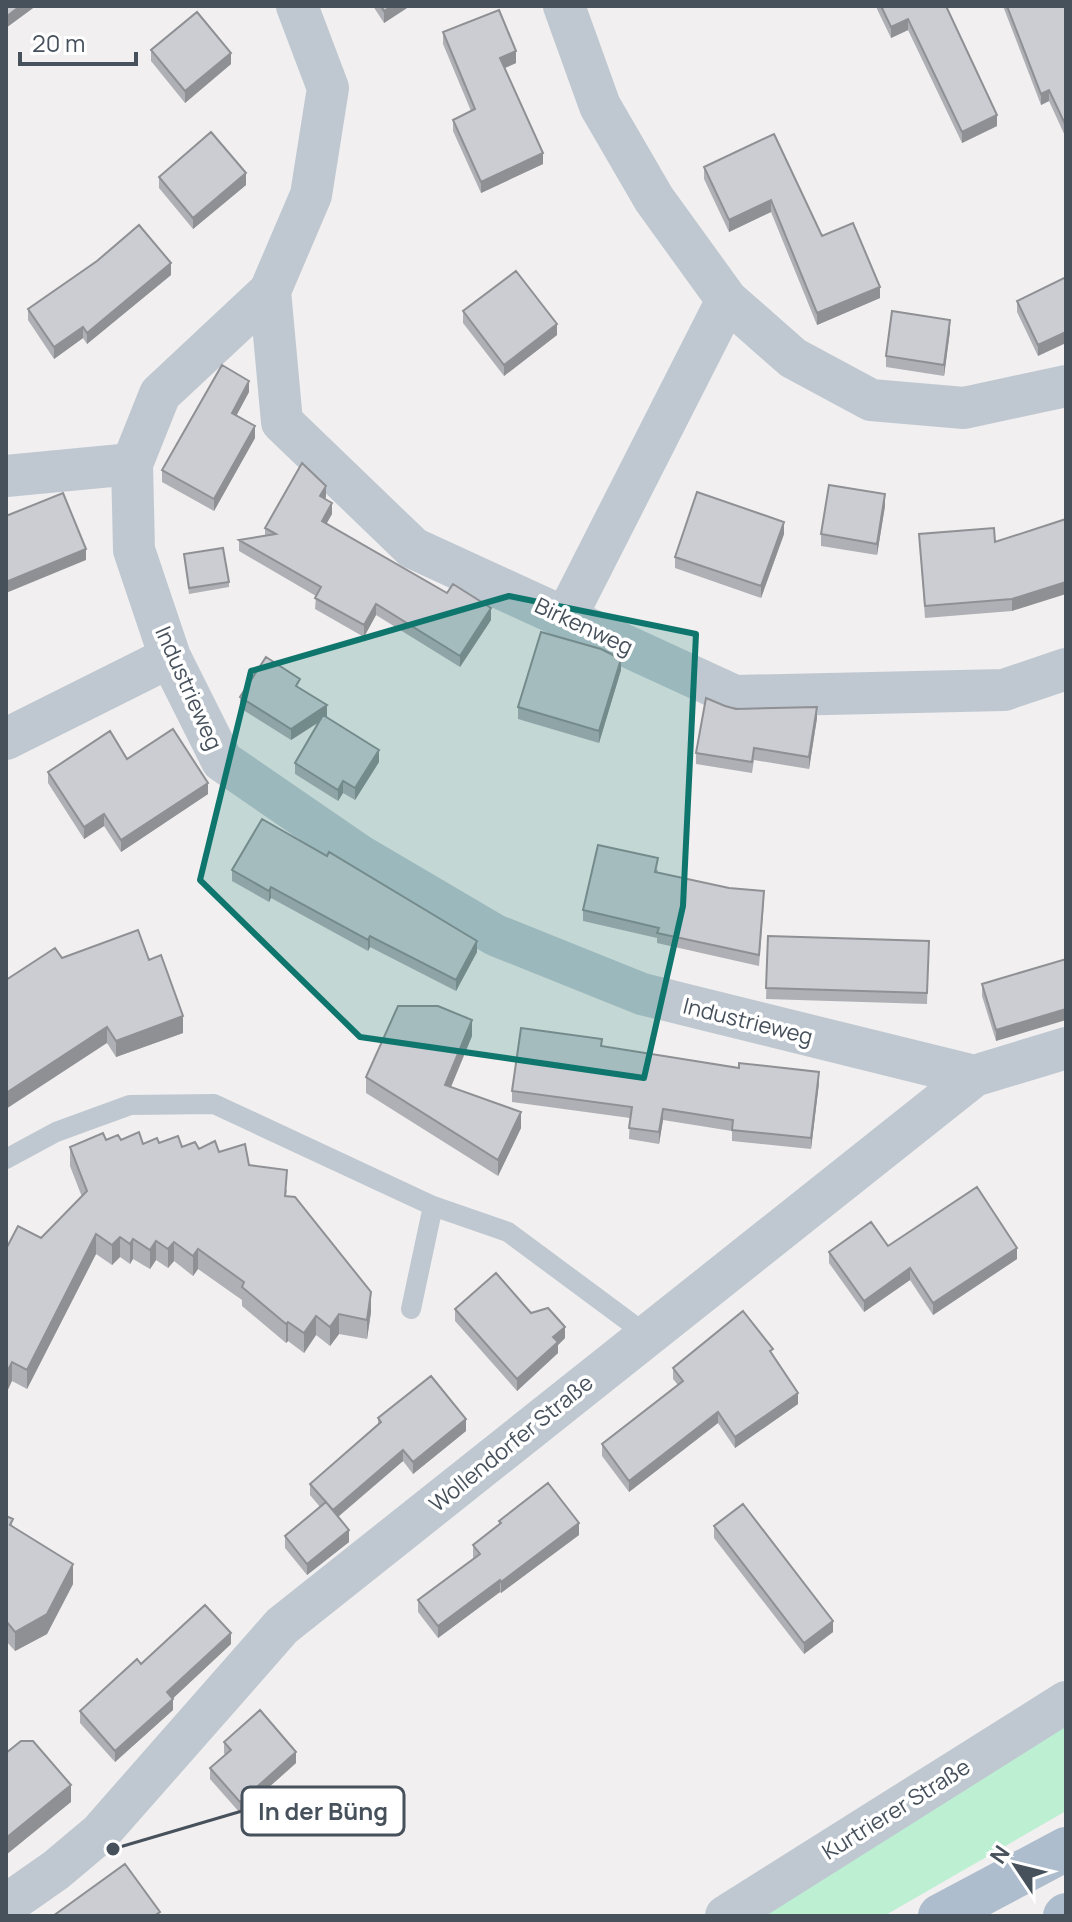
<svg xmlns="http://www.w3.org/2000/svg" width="1072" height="1922" viewBox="0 0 1072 1922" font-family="Manrope,sans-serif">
<rect width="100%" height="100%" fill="#f1efef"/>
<!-- green -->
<path fill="#bdefd3" d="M1066,1720V1811L884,1916H757Z"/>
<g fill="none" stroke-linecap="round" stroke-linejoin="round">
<!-- service -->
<path stroke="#bfc8d1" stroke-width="20" d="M6,1159L56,1132L130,1105L214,1104L433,1206L508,1232L647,1335
M411,1309L433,1206"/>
<!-- minor -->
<path stroke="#bfc8d1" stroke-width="42" d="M297,6L328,88L311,195L270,291L160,394L132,464L134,550L170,657L222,761L359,855L495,935L642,994L974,1076
M564,6L600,106L654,199L727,300L793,358L871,400L964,408L1066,386
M270,291L282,422L413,548L735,696L1004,690L1066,669
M6,476L132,464
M566,617L727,300
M6,739L170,657
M6,1905L56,1870L100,1833L282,1626L974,1076L1066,1048
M726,1916L1066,1702"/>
<!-- primary -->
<path stroke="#aebdce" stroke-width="44" d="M940,1916L1066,1849
M1065,1916L1066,1915"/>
</g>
<!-- wall -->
<path fill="#afb0b5" d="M373,6H410L384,23Z
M877,6H946L997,126L962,143L908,30L891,38L877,9Z
M1003,6H1066V138L1049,101L1041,105Z
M443,32L516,63L505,68L543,164L481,193L453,131V120L471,111L443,44Z
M151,50L231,64L185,103L151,61Z
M774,134L822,236L880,298L817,325L771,212L729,232L704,179V167Z
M159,177L246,185L193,229L159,188Z
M171,275L87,344L83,338L54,359L28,320V309Z
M1066,277L1038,356L1017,312V301Z
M463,311L557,335L504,376L463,323Z
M950,331L944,376L886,367V356Z
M249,392L236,415L255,438L214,511L162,482V470Z
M326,497L325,498L332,514L326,523L491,620L460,667L376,615L364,637L315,609L316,596L239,551V540L265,536V528Z
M885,506L877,555L821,546V534Z
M1066,519L1012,611L925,618L919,534L995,542Z
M784,534L761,598L675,568V557Z
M184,554L229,582V587L189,594Z
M621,670L599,743L518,719V707Z
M300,689L326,717L379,762L355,800L343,793L338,801L295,774V763L320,721L291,740L240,708V697Z
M725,706L817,718L809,769L754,760L752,773L696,764V753Z
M48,772L208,794L121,852L104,826L84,839L48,783Z
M327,856L477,952L456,991L370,947L368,951L271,898L269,902L232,881V870Z
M658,869L657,873L764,902L759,966L657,943V938L583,921V910Z
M768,936L929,941L927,1004L766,999Z
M62,958L149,960L183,1033L116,1057L107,1043Z
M1066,959L996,1041L982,996V984Z
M472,1036L451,1087L521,1128L498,1176L366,1093V1077Z
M602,1046L819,1083L811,1149L732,1141V1131L663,1120L659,1144L629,1139L630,1118L512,1102V1091Z
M106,1140H121L143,1144L159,1143L182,1147L219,1152L249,1165L287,1190L286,1196L371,1312L367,1339L339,1334L330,1346L316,1335L304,1353L288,1341L286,1343L242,1306V1300L198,1269L193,1276L174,1261L168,1268L156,1260L150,1269L133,1259L130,1264L120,1257L112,1265L96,1254L27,1389L12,1381L6,1249L41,1238L82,1197L70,1166V1147Z
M888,1246L1017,1259L933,1315L910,1280L864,1312L829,1263V1252Z
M455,1309L531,1313L565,1338L558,1345V1353L517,1391L455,1321Z
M773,1355L798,1404L735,1448L718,1423L629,1492L602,1456V1444L678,1385L673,1379V1368Z
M378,1418L466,1431L413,1474L403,1461L338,1517L349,1542L307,1575L285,1548V1536L320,1507L310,1495V1484L378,1425Z
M6,1516L13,1526L73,1584L47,1634L15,1651L6,1641Z
M499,1521L579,1535L501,1593L500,1592L438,1638L418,1612V1600L474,1559L473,1557V1545L499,1524Z
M714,1526L833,1632L804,1654L714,1538Z
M231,1644L173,1698V1710L115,1762L80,1723V1711L141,1664Z
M224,1742L296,1763L240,1813L210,1779V1768L225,1755L224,1753Z"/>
<!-- shaded-wall -->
<path fill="#8e9094" d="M20,6H36L6,28V17Z
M392,6H410L384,23V11Z
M908,19V30L891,38V27Z
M516,51V63L500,70V58Z
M231,53V64L185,103V91Z
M1049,90V101L1041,105V94Z
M997,115V126L962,143V132Z
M543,153V164L481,193V182Z
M246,173V185L193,229V218Z
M771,200V212L729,232V220Z
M171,263V275L87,344V333Z
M880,287V298L817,325V313Z
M950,320V331L944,376V365Z
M557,324V335L504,376V365Z
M83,327V338L54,359V347Z
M1066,332V343L1038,356V345Z
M249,381V392L232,424V413Z
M255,426V438L214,511V499Z
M326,486V497L320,507V496Z
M885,494V506L877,555V544Z
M332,503V514L322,532V521Z
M784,522V534L761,598V586Z
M86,549V560L6,593V582Z
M1066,582V594L1012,611V599Z
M376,604V615L364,637V625Z
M491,608V620L460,667V656Z
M621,659V670L599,743V731Z
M327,705V717L291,740V729Z
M817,707V718L809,769V757Z
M379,750V762L355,800V788Z
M343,781V793L338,801V790Z
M208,783V794L121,852V840Z
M104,814V826L84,839V827Z
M271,887V898L269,902V891Z
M370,936V947L368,951V940Z
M477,941V952L456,991V980Z
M1066,1009V1020L996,1041V1030Z
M183,1016V1033L116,1057V1041Z
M472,1020V1036L445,1101V1085Z
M107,1027V1043L6,1109V1093Z
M819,1072V1083L811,1149V1138Z
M663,1109V1120L659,1144V1132Z
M521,1112V1128L498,1176V1160Z
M96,1234V1254L27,1389V1370Z
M120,1237V1257L112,1265V1245Z
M133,1239V1259L130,1264V1244Z
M156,1241V1260L150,1269V1250Z
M174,1242V1261L168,1268V1249Z
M1017,1248V1259L933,1315V1303Z
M198,1249V1269L193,1276V1256Z
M910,1268V1280L864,1312V1301Z
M371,1292V1312L367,1339V1320Z
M339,1314V1334L330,1346V1327Z
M316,1316V1335L304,1353V1333Z
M288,1322V1341L286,1343V1324Z
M565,1327V1338L558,1345V1353L517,1391V1379L553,1337Z
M12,1362V1381L6,1394V1374Z
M798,1393V1404L735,1448V1437Z
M718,1412V1423L629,1492V1481Z
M466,1419V1431L413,1474V1462Z
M403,1450V1461L333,1521V1510Z
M579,1523V1535L501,1593V1582Z
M349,1530V1542L307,1575V1564Z
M73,1564V1584L47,1634L15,1651V1632Z
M500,1580V1592L438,1638V1626Z
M833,1621V1632L804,1654V1643Z
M231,1633V1644L167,1704V1692Z
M173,1699V1710L115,1762V1751Z
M296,1752V1763L240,1813V1802Z
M71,1785V1802L6,1855V1838Z"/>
<!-- building -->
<path fill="#cbcdd3" stroke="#8e9094" stroke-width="2" d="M6,6H20L6,17Z
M381,6H392L384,11Z
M881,6H946L997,115L962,132L908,19L891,27Z
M1007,6H1066V126L1049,90L1041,94Z
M499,10L516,51L500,58L543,153L481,182L453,120L475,109L443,32Z
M197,12L231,53L185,91L151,50Z
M211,132L246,173L193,218L159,177Z
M774,134L822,236L853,223L880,287L817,313L771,200L729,220L704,167Z
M139,225L171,263L87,333L83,327L54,347L28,309L97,261Z
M516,271L557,324L504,365L463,311Z
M1066,277V332L1038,345L1017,301Z
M892,311L950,320L944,365L886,356Z
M222,365L249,381L232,413L255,426L214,499L162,470Z
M302,463L326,486L320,496L332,503L322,521L447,593L453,584L491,608L460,656L376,604L364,625L315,598L321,587L239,540L276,534L265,528Z
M829,485L885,494L877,544L821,534Z
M697,492L784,522L761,586L675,557Z
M63,493L86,549L6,582V516Z
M1066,519V582L1012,599L925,606L919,534L994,528L995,542Z
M223,548L229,582L189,588L184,554Z
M541,632L601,649L621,659L599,731L518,707Z
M266,657L300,679L296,686L327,705L291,729L240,697Z
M706,698L725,706L736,709L817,707L809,757L754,748L752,762L696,753Z
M323,715L379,750L355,788L343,781L338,790L295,763Z
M173,729L208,783L121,840L104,814L84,827L48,772L110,731L127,759Z
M262,819L327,856L329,852L477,941L456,980L370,936L368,940L271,887L269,891L232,870Z
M598,845L658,858L655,872L729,888L764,891L759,955L657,933L659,928L583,910Z
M138,930L149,960L161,955L183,1016L116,1041L107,1027L6,1093V980L55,948L62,958Z
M768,936L929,941L927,993L766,988Z
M1066,959V1009L996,1030L982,984Z
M398,1006H438L472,1020L445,1085L521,1112L498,1160L366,1077Z
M521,1028L602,1039L601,1046L739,1068V1063L819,1072L811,1138L732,1130L733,1120L663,1109L659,1132L629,1128L632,1107L512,1091Z
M139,1132L143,1144L157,1138L159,1143L178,1136L182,1147L195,1142L199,1149L215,1141L219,1152L245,1144L249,1165L287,1170L285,1196L295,1197L371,1292L367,1320L339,1314L330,1327L316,1316L304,1333L288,1322L286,1324L242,1287L244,1282L198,1249L193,1256L174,1242L168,1249L156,1241L150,1250L133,1239L130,1244L120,1237L112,1245L96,1234L27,1370L12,1362L6,1374V1249L18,1226L41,1238L87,1191L70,1147L103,1133L106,1140L118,1135L121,1140Z
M977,1187L1017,1248L933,1303L910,1268L864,1301L829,1252L871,1222L888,1246Z
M496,1273L531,1313L548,1308L565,1327L553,1337L558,1342L517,1379L455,1309Z
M743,1311L773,1349L770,1351L798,1393L735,1437L718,1412L629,1481L602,1444L683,1381L673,1368Z
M431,1376L466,1419L413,1462L403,1450L333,1510L310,1484L381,1422L378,1418Z
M548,1483L579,1523L501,1582L500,1580L438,1626L418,1600L480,1554L473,1545L501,1523L499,1521Z
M326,1502L349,1530L307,1564L285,1536Z
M743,1504L833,1621L804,1643L714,1526Z
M6,1516L13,1519L10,1525L73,1564L47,1614L15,1632L6,1621Z
M205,1605L231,1633L167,1692L173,1699L115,1751L80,1711L137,1659L141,1664Z
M260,1710L296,1752L240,1802L210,1768L231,1750L224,1742Z
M21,1741H33L71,1785L6,1838V1753Z
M125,1864L160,1912L154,1916H53Z"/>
<!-- marked area -->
<path fill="#0f766e" fill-opacity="0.2" stroke="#0f766e" stroke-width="6" stroke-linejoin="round" d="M509,596L696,634L683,906L644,1078L360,1037L200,880L251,671Z"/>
<g text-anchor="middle" stroke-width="7" stroke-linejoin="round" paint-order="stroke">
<!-- street labels -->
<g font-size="22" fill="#47515c" stroke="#fff">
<text transform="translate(584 626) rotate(25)" y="8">Birkenweg</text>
<text transform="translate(189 688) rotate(66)" y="8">Industrieweg</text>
<text transform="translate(748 1021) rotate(14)" y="8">Industrieweg</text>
<text transform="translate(511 1443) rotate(-39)" y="8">Wollendorfer Straße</text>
<text transform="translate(896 1809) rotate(-32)" y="8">Kurtrierer Straße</text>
</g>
</g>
<!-- callouts -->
<path fill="none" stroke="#47515c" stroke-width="3" d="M113 1849L242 1811"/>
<circle fill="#47515c" stroke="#fff" stroke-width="3" cx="113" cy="1849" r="8"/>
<rect fill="#fff" stroke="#47515c" stroke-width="3" x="242" y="1787" width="162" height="48" rx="8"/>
<g font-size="24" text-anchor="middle" font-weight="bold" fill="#47515c">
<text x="323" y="1820">In der Büng</text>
</g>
<!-- border -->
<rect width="1072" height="1922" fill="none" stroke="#47515c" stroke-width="16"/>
<!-- north arrow -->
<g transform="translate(1016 1866) rotate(305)" stroke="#ffffff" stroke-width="6" paint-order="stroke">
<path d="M0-6L14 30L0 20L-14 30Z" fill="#47515c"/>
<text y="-12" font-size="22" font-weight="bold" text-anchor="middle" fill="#47515c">N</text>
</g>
<!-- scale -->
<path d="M20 52v12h116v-12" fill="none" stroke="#47515c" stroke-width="4"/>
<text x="32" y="52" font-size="24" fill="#47515c" stroke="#ffffff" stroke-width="6" paint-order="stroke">20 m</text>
</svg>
